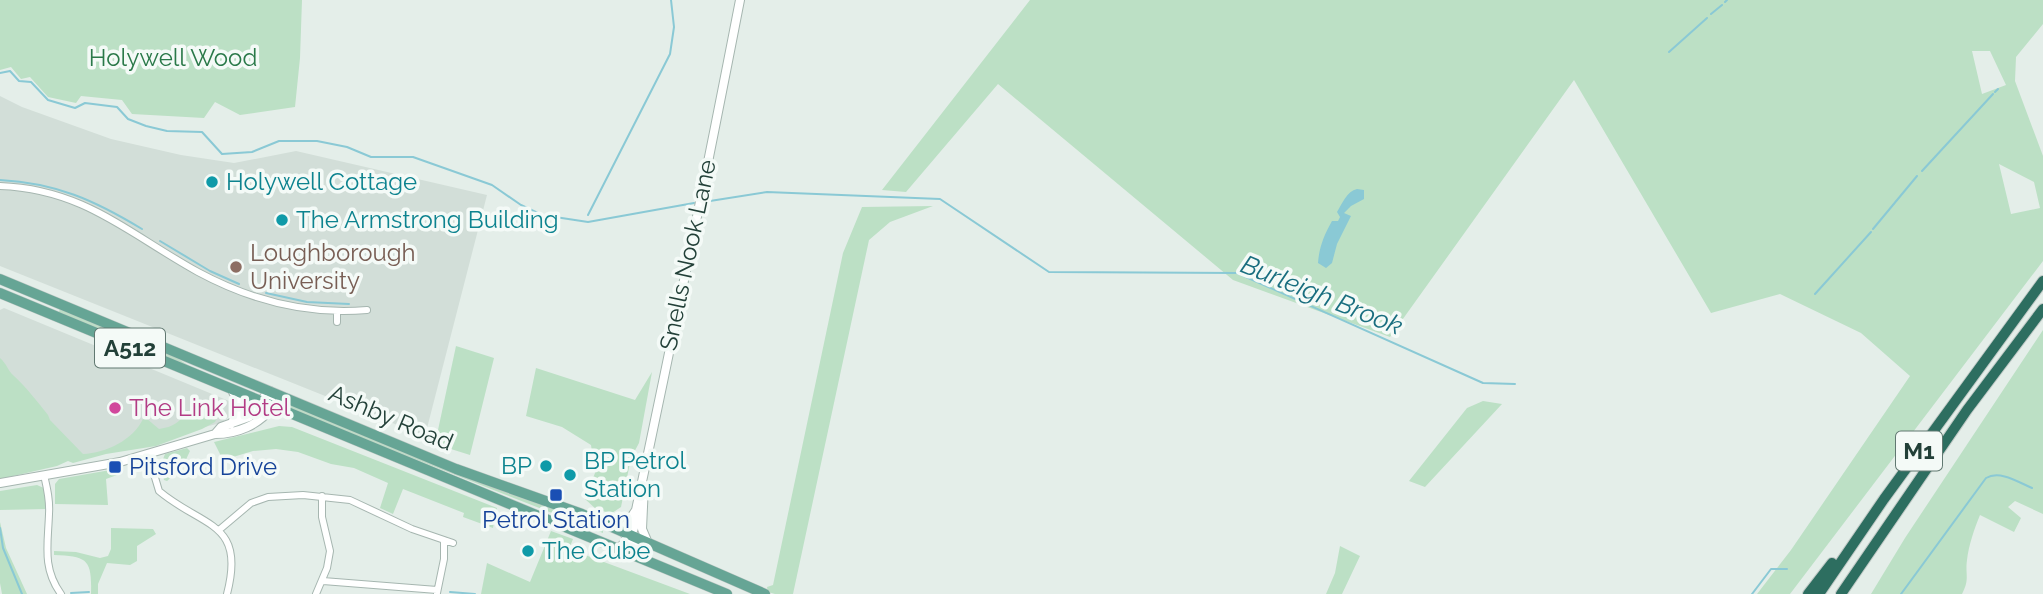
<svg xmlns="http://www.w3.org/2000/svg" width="2043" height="594" viewBox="0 0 2043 594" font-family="Raleway,sans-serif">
<rect width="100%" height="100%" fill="#e4eee9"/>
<!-- built -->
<path fill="#d2ded8" d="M0,96L22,107L111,139L181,155L234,163L296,151L487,195L425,436L0,266Z
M4,308L229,401L232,404L231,415L221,423L81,457L0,367V310Z"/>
<!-- green -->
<path fill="#bce0c5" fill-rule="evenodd" d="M0,0H302L300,58L295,107L240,115L215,102L204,118L132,114L122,100L81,96L76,103L48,97L30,77L21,79L11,67L0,70Z
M1030,0H2043V24L2016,57L2015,81L2043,156V261L1790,594H1757L1791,550L1910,376L1861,333L1780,294L1711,313L1574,80L1390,337L1233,280L998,84L906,192L882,190ZM1972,51H1990L2006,85L1982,94ZM1999,164L2034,182L2040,208L2011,214Z
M933,206L890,222L869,240L793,594H775L768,592L767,587L773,585L843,253L862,207Z
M60,309L172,355L194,369L58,314Z
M2043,330V514L2015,501L2008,507L2021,518L2014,532L1980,515C1974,530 1969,544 1967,560C1965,575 1970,579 1962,594H1871L1905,538Z
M456,346L494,358L470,455L435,444Z
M0,358C7,364 8,371 14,376C26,387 37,401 48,415L50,420L83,454C106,453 133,440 143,419L146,418L159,429C173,427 181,422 187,410L194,416L201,415L208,405L213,404L218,405L219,414L215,422L202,429L156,446L106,454L73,463L68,461L57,466L0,479Z
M536,368L635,400L652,372L639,443L631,458L621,507L612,513L597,510L585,499L595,473L591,445L562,427L526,416Z
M279,400L603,528V533L280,406L278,403Z
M1483,401L1502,404L1425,487L1409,481L1467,408Z
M279,426L292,427L497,508L493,528L463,517L464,513L403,489L393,514L380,508L388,483L354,468L331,464L298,452L276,449L253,451L223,460L214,442Z
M187,448L190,451L182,468L167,481L164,480L160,467L165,454Z
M116,469L117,475L106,479L108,505L55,504V484L59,479Z
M37,485L46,489L47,509L0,510V491Z
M0,522L6,548L27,594H2L0,583Z
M111,528L153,529L156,534L137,546V561L130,565L107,563L98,584V594H91C92,560 88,556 54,555V551L76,552L100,558L108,556L111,549Z
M551,531L573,539L569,549L690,594H481L487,563L530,582Z
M1340,546L1360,556L1342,594H1326L1335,573Z"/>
<!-- water -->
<path fill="#8ac9d5" d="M1357,189L1364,190V199L1351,206L1344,213L1351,216L1337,244L1332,263L1326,268L1318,263C1319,248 1324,235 1332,221H1338L1340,217L1337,212C1342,204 1347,191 1357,189Z"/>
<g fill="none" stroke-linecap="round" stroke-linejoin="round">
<!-- stream -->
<path stroke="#8ac9d5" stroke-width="2" d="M1725,2L1727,0
M1711,14L1722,5
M1669,52L1707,18
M0,73L10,71L19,81L31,82L48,100L75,108L85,103L117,107L128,119L146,126L167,131L202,132L222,154L252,152L279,141H317L347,147L371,157H413L492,185L521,205L542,215L588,222L694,203
M1995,92L1998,89
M1922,171L1993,94
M0,180C56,183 94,200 142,229
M710,201L767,192L940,199L1049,272L1237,273L1483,383L1515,384
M588,215L670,54L674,27L671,0
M1873,229L1917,176
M160,241L210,271L239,284
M266,293L307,302L349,304
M1815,294L1871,232
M0,528L3,548L22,594
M450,592L475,594
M71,593L89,592
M1752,594L1771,569H1787
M1901,594L1986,478C2000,470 2018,482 2032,488"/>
<defs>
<path id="minor" d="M0,186C84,189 129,234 198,272C250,300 308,315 367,310
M337,311V322
M148,454L159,491C203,528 246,521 227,594
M44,475C47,488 50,500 49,514C48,544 42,568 61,594
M219,530L251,503L268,497L303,495L350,500L412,529L453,543
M323,581L437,590
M437,593L444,559V540
M316,594L327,568L330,551L322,517V496"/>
<path id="tertiary" d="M231,424L239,412L238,401L232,390
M215,434L221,427L249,417L264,397
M0,483L120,462L215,434C237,434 259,425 272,407L270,391
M644,485L642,529L648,543
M636,510L622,531L647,560
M617,549C631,540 637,526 636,510C672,341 707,170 740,0"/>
<path id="primary" d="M0,279L456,469L582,514L765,594
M0,293L727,594"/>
<path id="motorway" d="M1808,594L1832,563
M1819,594L1884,499L2043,281
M1841,594L1967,410L2043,309"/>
</defs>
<!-- minor casing -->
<use href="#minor" stroke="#a6b6b0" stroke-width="8"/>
<!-- tertiary casing -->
<use href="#tertiary" stroke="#a6b6b0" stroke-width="10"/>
<!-- primary casing -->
<use href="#primary" stroke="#c1cac7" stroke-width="11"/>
<!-- motorway casing -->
<use href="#motorway" stroke="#c1cac7" stroke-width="12"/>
<!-- minor -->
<use href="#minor" stroke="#fff" stroke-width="6"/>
<!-- tertiary -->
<use href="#tertiary" stroke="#fff" stroke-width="8"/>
<!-- primary -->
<use href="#primary" stroke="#66a595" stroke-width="10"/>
<!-- motorway -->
<use href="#motorway" stroke="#2d6e60" stroke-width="10"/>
</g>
<!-- markers -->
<g fill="#0f9aa8" stroke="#f4faf7" stroke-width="2.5">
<circle cx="212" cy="182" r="7"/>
<circle cx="282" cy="220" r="7"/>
<circle cx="546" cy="466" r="7"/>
<circle cx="570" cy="475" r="7"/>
<circle cx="528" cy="551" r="7"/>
</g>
<circle fill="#8d6e63" stroke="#f4faf7" stroke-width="2.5" cx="236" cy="267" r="7"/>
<circle fill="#d1479c" stroke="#f4faf7" stroke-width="2.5" cx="115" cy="408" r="7"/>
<g fill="#1a4fb4" stroke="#f4faf7" stroke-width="2.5">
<rect x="108" y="460" width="14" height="14" rx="3.5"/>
<rect x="549" y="488" width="14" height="14" rx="3.5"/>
</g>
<g text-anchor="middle" stroke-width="7" stroke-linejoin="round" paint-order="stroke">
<!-- shield labels -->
<g fill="#f4faf7" stroke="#617871" stroke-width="2">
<rect x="95" y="328.5" width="70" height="39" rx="5"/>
<rect x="1896" y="431.5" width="46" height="39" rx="5"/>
</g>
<g font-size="23" font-weight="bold" fill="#224038">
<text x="130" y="356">A512</text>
<text x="1919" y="459">M1</text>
</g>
<!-- park labels -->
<g font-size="24" fill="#2a7949" stroke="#f4faf7">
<text x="173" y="66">Holywell Wood</text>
</g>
<!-- culture labels -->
<g font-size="24" fill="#0d838f" stroke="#f4faf7" text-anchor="start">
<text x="226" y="190">Holywell Cottage</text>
<text x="296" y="228">The Armstrong Building</text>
<text x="584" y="469">BP Petrol<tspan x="584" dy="28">Station</tspan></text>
<text x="532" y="474" text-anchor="end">BP</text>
<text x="542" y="559">The Cube</text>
</g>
<!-- education labels -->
<g font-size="24" fill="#785e54" stroke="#f4faf7" text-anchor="start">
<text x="250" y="261">Loughborough<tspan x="250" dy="28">University</tspan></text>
</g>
<!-- street labels -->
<g font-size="24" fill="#224038" stroke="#f4faf7">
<text transform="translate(688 255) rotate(-78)" y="8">Snells Nook Lane</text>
<text transform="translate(391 418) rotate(23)" y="8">Ashby Road</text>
</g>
<!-- hotel labels -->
<g font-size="24" fill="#b23c85" stroke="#f4faf7" text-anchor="start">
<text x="129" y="416">The Link Hotel</text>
</g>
<!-- transit labels -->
<g font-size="24" fill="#164399" stroke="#f4faf7" text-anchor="start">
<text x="129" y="475">Pitsford Drive</text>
<text x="556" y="528" text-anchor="middle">Petrol Station</text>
</g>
<!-- water labels -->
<g font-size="26" font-style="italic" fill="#196e7f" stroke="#f4faf7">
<text transform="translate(1322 295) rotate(22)" y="9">Burleigh Brook</text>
</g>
</g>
</svg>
